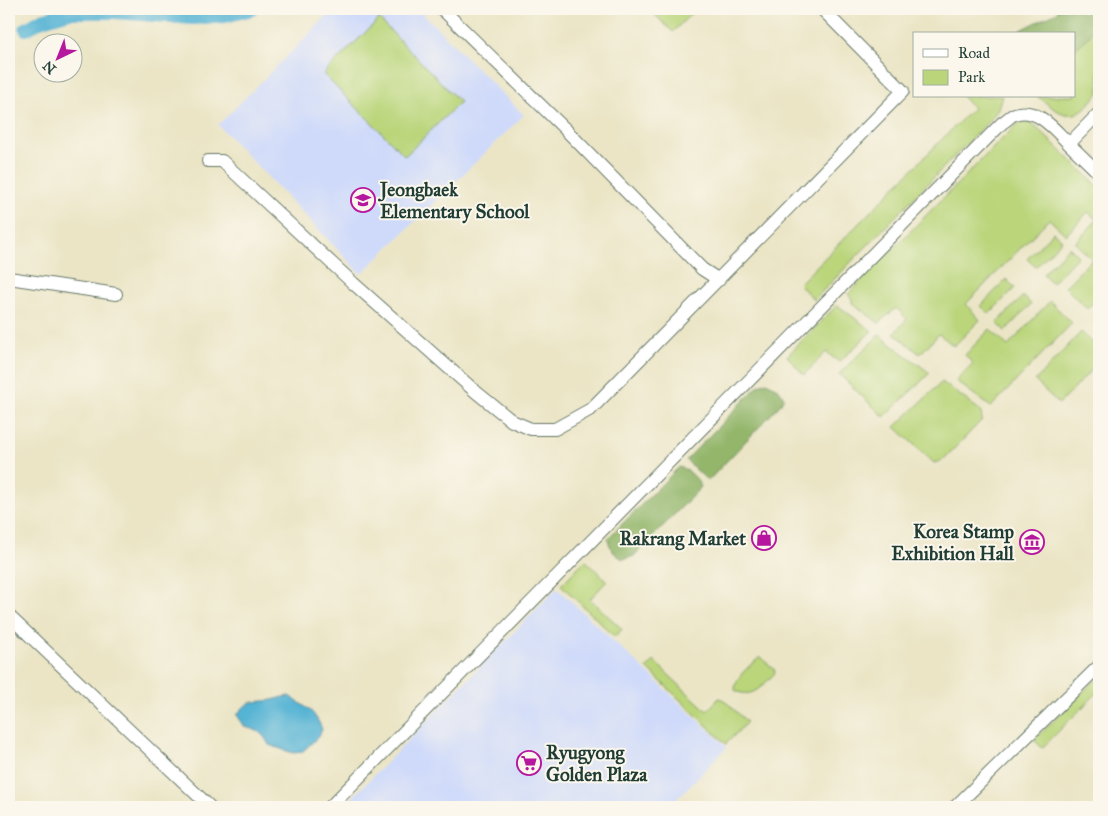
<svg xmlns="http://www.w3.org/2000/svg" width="1108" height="816" viewBox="0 0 1108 816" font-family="'IM FELL Great Primer',serif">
<rect width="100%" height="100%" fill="#fbf7ec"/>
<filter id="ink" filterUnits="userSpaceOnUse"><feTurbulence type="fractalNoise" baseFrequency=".02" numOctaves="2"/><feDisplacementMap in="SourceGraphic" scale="10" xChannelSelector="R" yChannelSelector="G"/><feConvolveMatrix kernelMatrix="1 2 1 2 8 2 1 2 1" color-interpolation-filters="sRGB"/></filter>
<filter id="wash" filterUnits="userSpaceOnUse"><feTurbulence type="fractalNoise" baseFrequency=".0096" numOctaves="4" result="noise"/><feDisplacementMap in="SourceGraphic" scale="20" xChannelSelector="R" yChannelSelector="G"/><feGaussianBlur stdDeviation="1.12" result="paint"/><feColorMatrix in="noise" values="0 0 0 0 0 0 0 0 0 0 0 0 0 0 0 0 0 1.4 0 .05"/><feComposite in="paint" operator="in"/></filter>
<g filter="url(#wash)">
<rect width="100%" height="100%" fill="#ebe5c6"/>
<!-- built -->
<path fill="#cfdafa" d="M334,9H418L524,115L361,274L218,125Z
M557,588L727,747L669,807H343Z"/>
<!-- green -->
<path fill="#bad57a" stroke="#6c8957" d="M649,9H676L680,12L683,9H696L673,32Z
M379,19L460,102L405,156L323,74Z
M1099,26V93C1093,99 1087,108 1079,112C1065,121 1048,104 1037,96H1074V51Z
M962,96H1002L997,111L987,123L814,300L799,284L973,108Z
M1024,121L1031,124L1038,129L1099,187V296L1087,309L1065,287L1092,259L1075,243L1097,220L1088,212L1066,235L1049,219L966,304L980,320L954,346L939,334L920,354L894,333L907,319L896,308L879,323L852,303V299L848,294L1016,125Z
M1053,232L1062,240L1036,267L1027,259Z
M1069,247L1078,256L1052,283L1043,274Z
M1006,279L1015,288L989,314L981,306Z
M1023,296L1031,304L1005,331L997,323Z
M1050,301L1072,323L991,407L956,381L973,363L965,355L990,329L1008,346Z
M837,305L872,331L839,362L826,352L804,375L787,356Z
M1081,332L1099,349V362L1059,404L1035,381Z
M879,335L930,373L884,417L839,374Z
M942,382L981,411L982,420L943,460L934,463L895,427Z
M585,560L607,581L590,599L622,629L615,637L561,585Z
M760,657L774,669L775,673C764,684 752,701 735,690C735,676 750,666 760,657Z
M654,661L707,711L719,698L724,700L747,722L726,744L647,668Z
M1099,676V691L1042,748L1034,740Z"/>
<!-- forest -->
<path fill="#93b66a" stroke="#597a4f" d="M1059,9H1099V26L1074,51V34H1016L1021,30L1055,13Z
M766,382C775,386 780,389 784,398L780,405L708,481L686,460L759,385Z
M679,467C688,469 698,478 701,487L634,556L623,559C613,554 610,549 608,538Z"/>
<!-- water -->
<path fill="#55b3d4" stroke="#3a7884" d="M289,696C306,708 313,708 322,729L319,736L302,752L293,753L269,745C263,733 258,730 245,727L237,715C247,702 249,702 264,701C272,701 281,697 289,696Z"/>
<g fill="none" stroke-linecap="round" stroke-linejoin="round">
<!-- canal -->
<path stroke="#55b3d4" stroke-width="14" d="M26,29L42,20L69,12H115L193,18L225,16L252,9"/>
</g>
</g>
<g filter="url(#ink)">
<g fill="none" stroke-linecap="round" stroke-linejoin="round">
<defs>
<path id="street" d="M442,9L565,129L702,269L719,280
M1069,144L1099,173
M208,161H222L353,283L476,392L512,421L531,429H555L591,409L903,91L822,9
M9,278L116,294
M9,616L210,807
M330,807L1002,123C1006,121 1011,115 1015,114C1037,106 1056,131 1069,144L1099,113
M955,807L1099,666"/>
</defs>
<!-- street casing -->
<use href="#street" stroke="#667867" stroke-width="14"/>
<!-- street -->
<use href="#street" stroke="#fff" stroke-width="12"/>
</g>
</g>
<!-- icons -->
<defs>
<symbol id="school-ring" viewBox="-11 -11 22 22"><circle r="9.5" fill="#fbf7ec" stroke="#b5179e" stroke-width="1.5"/><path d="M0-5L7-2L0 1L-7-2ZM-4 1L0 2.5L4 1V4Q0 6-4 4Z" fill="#b5179e"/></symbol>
<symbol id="shop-ring" viewBox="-11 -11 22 22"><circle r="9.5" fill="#fbf7ec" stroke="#b5179e" stroke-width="1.5"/><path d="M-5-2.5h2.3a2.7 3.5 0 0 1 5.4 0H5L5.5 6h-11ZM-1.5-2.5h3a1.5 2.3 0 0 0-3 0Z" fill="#b5179e"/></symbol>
<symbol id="museum-ring" viewBox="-11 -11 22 22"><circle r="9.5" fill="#fbf7ec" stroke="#b5179e" stroke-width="1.5"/><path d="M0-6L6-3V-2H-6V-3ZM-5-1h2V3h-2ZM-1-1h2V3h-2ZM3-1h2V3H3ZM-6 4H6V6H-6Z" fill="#b5179e"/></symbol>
<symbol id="supermarket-ring" viewBox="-11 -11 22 22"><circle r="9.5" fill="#fbf7ec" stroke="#b5179e" stroke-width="1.5"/><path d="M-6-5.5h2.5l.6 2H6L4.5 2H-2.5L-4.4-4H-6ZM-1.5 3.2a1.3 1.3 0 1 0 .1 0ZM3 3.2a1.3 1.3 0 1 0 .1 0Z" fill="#b5179e"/></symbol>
</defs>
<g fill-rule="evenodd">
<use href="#school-ring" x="349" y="186" width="28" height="28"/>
<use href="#shop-ring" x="750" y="524" width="28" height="28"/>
<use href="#museum-ring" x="1018" y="528" width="28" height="28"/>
<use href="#supermarket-ring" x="515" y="749" width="28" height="28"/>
</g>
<g text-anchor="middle" stroke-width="4" stroke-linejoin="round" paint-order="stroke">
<!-- poi labels -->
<g font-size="19" font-weight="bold" fill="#1f3d34" stroke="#fbf7ec" text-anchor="start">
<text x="380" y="196">Jeongbaek<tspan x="380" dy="22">Elementary School</tspan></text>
<text x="1014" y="538" text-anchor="end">Korea Stamp<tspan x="1014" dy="22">Exhibition Hall</tspan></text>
<text x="746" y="545" text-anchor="end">Rakrang Market</text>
<text x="546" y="759">Ryugyong<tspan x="546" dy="22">Golden Plaza</tspan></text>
</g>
</g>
<!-- margin -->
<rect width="1108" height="816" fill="none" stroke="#fbf7ec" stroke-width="30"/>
<!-- legend -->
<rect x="913" y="32" width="162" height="65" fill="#fbf7ec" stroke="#a3ada2"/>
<rect x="923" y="49" width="25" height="8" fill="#ffffff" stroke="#a3ada2"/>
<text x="958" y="58" font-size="15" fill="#1f3d34">Road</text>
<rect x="923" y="70" width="25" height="15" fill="#bad57a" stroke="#a3ada2"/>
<text x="958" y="82" font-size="15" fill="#1f3d34">Park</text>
<!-- north arrow -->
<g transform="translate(58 58) rotate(223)"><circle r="24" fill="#fbf7ec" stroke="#a3ada2"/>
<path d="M0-4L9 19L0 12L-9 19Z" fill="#b5179e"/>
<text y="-8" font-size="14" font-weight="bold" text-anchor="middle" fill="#1f3d34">N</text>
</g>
</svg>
